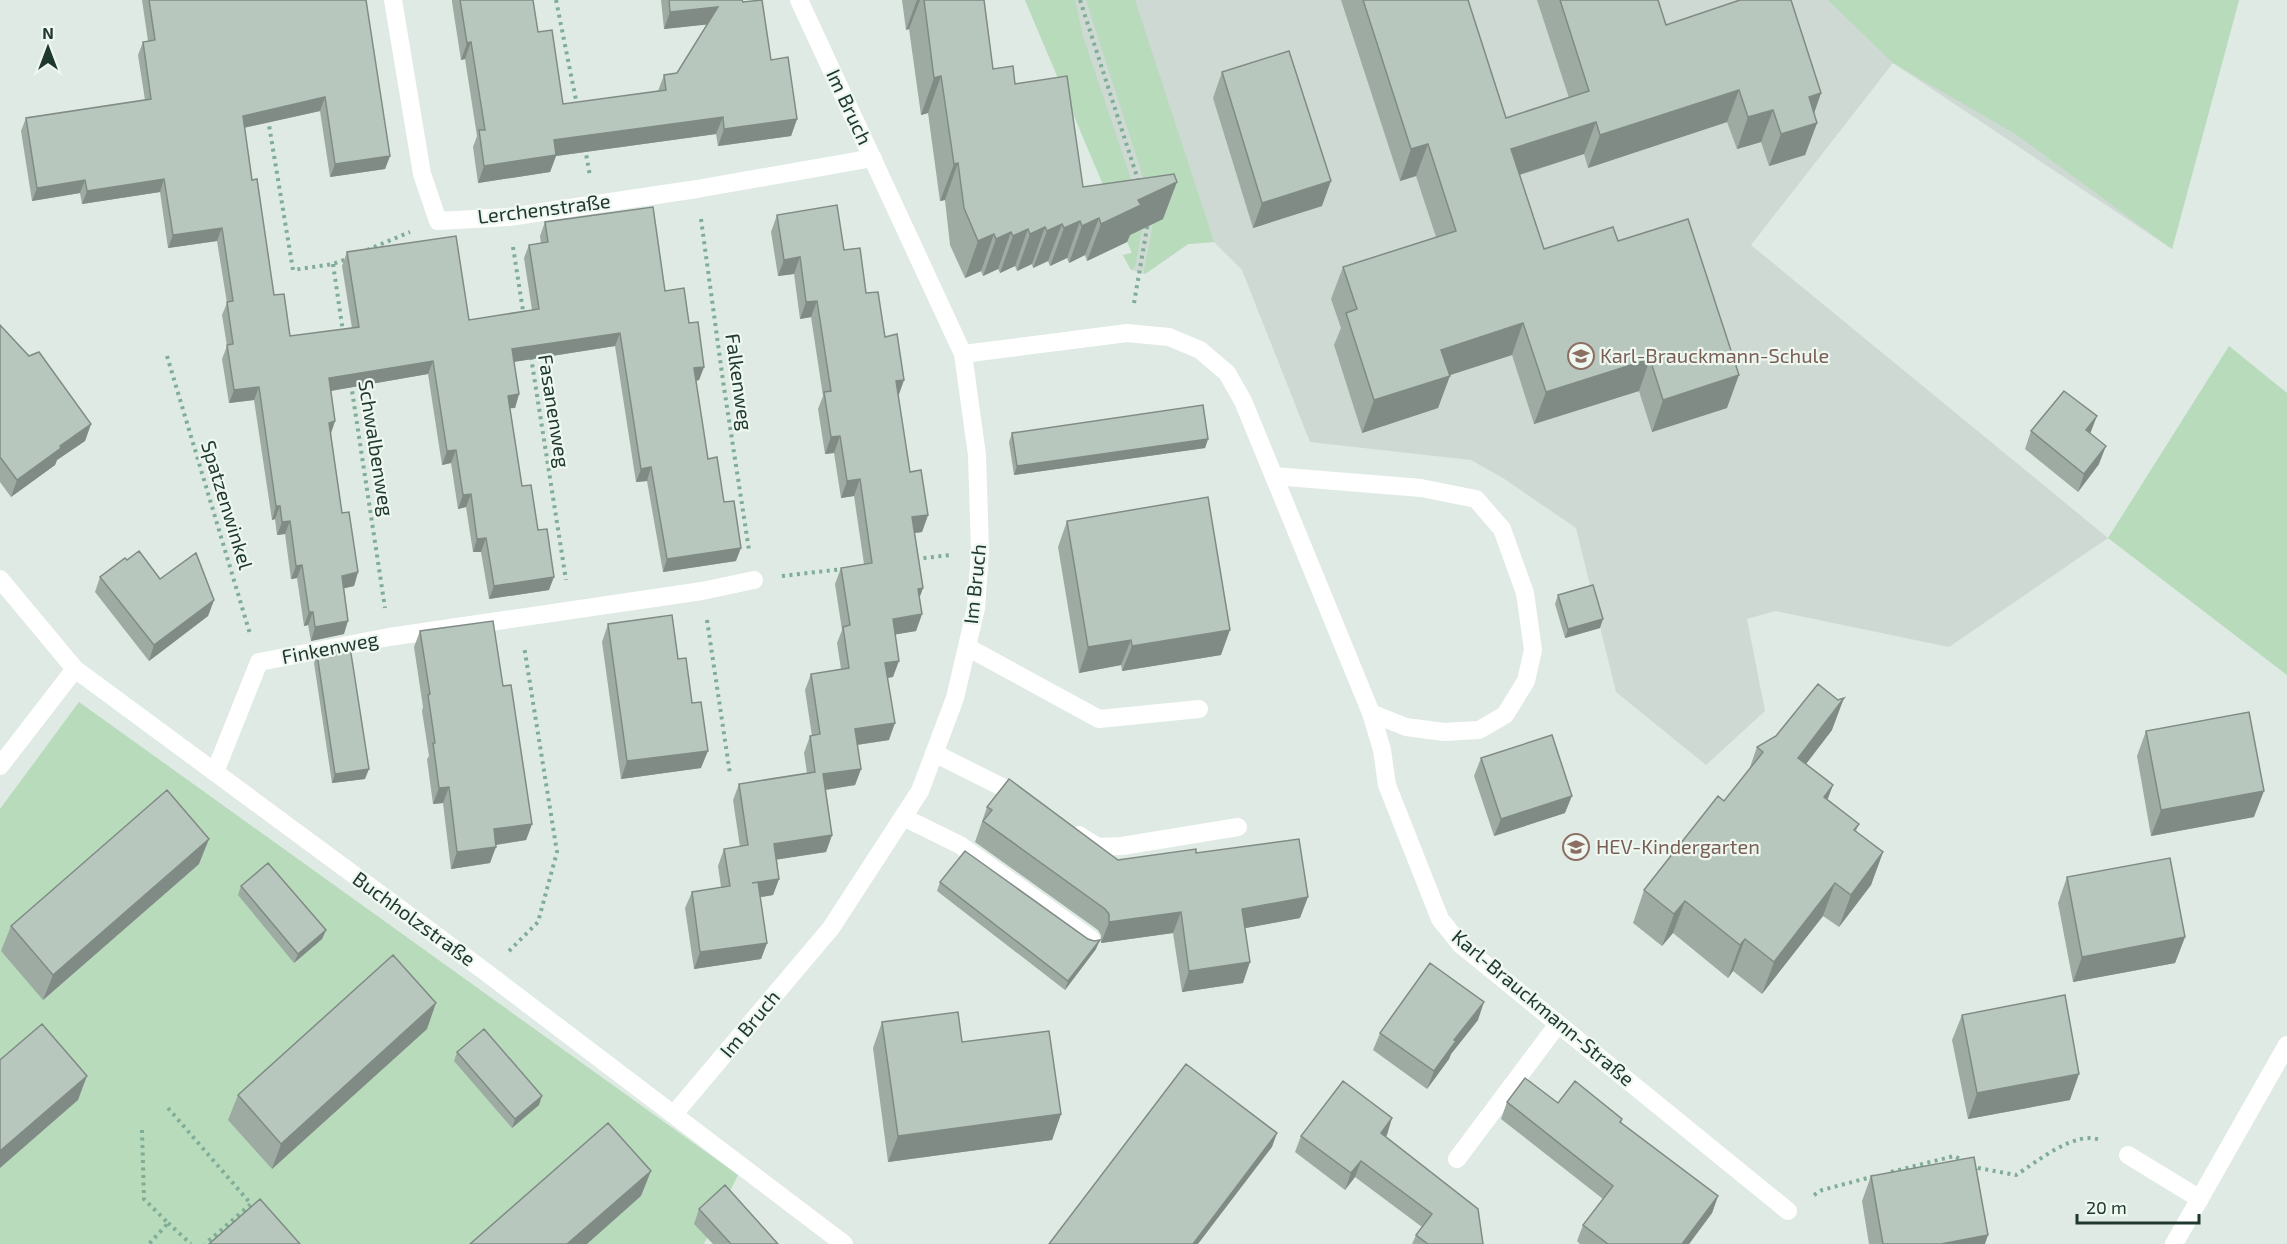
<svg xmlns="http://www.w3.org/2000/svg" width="2287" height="1244" viewBox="0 0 2287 1244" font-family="'Exo 2',sans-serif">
<rect width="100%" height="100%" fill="#deeae3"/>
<!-- built -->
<path fill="#cdd9d2" d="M1025,0H2239L2172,249L1893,63L1751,245L2108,538L1949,647L1775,611L1747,619L1765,711L1706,765L1616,692L1576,528L1503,478L1471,460L1310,442L1242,270L1214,242L1188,244L1145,274L1131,270L1123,255L1132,253Z"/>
<!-- grass -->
<path fill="#b7dbbb" d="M1025,0H1075L1083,36L1144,218L1135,267L1131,270L1123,255L1132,253Z
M1086,0H1135L1214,242L1188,244L1145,274L1144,271L1155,214Z
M1828,0H2239L2172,249L2017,135L1893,63Z
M2229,346L2287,393V675L2108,538Z
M79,702L738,1175L704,1244H0V809Z"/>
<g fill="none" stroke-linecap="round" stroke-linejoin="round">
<!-- path -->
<path stroke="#7fad98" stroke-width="4" stroke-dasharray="3 4.5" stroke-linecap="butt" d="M556,0L577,105
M1080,0L1139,183
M268,119L293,270L333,264L349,258
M585,148L590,176
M701,219L723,381L749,550
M513,247L524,317
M367,250L410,232
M333,264L343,332
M1134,303L1148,222
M167,356L250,634
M531,357L566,580
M351,384L385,608
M916,559L950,555
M782,576L843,569
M707,620L730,774
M509,951L538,922L557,852L524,646
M168,1108L251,1204L205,1244
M142,1130L144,1199L168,1223L149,1244
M1971,1165L1978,1168L2016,1175C2037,1162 2077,1128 2102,1141
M1891,1172L1954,1156L1964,1161
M1814,1195L1822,1190L1875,1176
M168,1223L191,1244"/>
<!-- minor -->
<path stroke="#fff" stroke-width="18" d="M393,0L422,174L438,221L509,217L697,189L873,158
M963,354L1127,333L1169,337L1200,350L1227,373L1243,401L1371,713L1382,750L1387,785L1440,919L1460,944L1788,1211
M1274,476L1421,488L1476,499L1502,529L1525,593L1533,650L1526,681L1505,715L1479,730L1444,732L1406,727L1371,713
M0,579L75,669L487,973L844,1244
M967,647L1099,719L1199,709
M934,753L1002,787L1022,800
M0,766L75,669
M215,772L259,662L389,637L702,591L754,580
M903,817L960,845L1091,939
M1079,835L1098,847L1122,846L1238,827
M674,1114L831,928L920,791L955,698L976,608L980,551L977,455L963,354L799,0
M2128,1155L2200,1199
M1457,1159L1558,1024
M2174,1244L2287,1045"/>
</g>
<!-- wall -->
<path fill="#9daba3" d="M142,0H366L390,156L385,169L330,177L320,111L244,128L252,180L274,295L290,336L352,328L342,266L347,252L469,320L532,310L524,258L529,245L541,243L540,236L545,222L665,291L689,323L704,367L699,380L696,381L708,459L724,502L736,561L663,572L647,481L636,482L615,346L514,362L519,394L515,408H510L522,486L538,530L549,590L489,599L481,552H473L466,507L458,509L451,463L442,465L428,374L331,391L335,421L331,434L342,513L358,572L354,586L344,588V634L311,641L308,625L304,626L297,578L291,579L285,534L277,535L275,519L272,520L254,400L229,403L222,359L227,346L222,315L227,303L217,241L168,248L160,192L82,204L80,193L32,201L21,131L26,118L145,100L138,55L143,42L148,41Z
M452,0H533L538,32L563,104L658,91L664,75L677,73L708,24L664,29L661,0H742L771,60L797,119L791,136L718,146L716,134L556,156L550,172L478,183L473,147L477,136L465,59L461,60L452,2Z
M902,0H984L993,69L1015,84L1083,187L1163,219L1130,235L1127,242L1087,261L1085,255L1069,263L1067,258L1050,266L1048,261L1033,268L1032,264L1017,271L1015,266L1000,273L998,269L983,276L981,271L965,278L950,245L945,200L940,201L928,113L921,115L909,29L906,30Z
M1341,0H1468L1506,118L1569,98L1537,0H1658L1666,25L1821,93L1814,113L1817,123L1805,155L1769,166L1761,142L1737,149L1727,122L1588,168L1584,154L1520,175L1544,249L1618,241L1727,408L1652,432L1639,391L1534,424L1512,355L1449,375L1438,408L1362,433L1334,345L1341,328L1331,299L1343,267L1436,237L1416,176L1400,181Z
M1222,72L1322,206L1253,228L1213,98Z
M777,215L844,250L866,293L904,380L898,396L910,472L928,515L922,532L915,533L923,588L919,597L922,614L916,631L896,634L893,677L888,678L889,740L857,745L861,769L855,785L826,790L832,835L826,852L777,859L779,879L773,895L760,897L767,943L761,959L694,969L685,908L692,892L721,887L718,866L724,849L740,847L733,800L739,784L807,773L804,753L810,736H812L805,690L811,674L841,669L837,643L842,630L835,584L841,568L864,564L854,496L841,498L834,453L825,454L818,409L823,396L811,317L800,319L794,274L778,276L771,232Z
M0,325L91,424L85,441L57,460L55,465L11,497L0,482Z
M2031,431L2090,434L2099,464L2078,492L2025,449Z
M1012,433L1208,439L1205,448L1014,475L1009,442Z
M1067,521L1221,655L1122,671L1121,665L1079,673L1058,547Z
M127,560L160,579L214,600L208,616L149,661L95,592L100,577Z
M1558,595L1600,628L1565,638L1555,604Z
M608,624L678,659L692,703L701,768L621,779L602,642Z
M420,631L503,686L532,824L526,840L496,845L490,863L451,869L443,803L433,804L427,759L429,756L422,711L423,707L414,647Z
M317,654L365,779L332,783L314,663Z
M1832,730L1806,764L1833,785L1827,799L1859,824L1856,831L1883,852L1871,885L1839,927L1823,916L1762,994L1733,971L1728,978L1673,933L1662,946L1633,923L1644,890L1724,801L1749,770L1757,747Z
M2146,731L2254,817L2151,836L2137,756Z
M1481,758L1565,813L1494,836L1474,776Z
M987,807L1118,860L1300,918L1245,928L1243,983L1182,992L1173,933L1101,943V935L1098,930L975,842Z
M199,864L43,1000L1,951L11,926Z
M2067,877L2185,937L2175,963L2073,982L2058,903Z
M940,882L1096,949L1065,990L937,891Z
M241,886L326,930L322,939L294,963L238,895Z
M1962,1015L2070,1100L1968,1119L1952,1040Z
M1478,1020L1451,1054L1449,1059L1427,1089L1373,1050L1380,1033Z
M882,1022L962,1042L1061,1114L1052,1140L888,1162L873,1048Z
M427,1029L272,1169L228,1120L238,1095Z
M457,1052L539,1105L512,1128L454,1061Z
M1507,1102L1558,1103L1622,1119L1621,1123L1718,1196L1712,1213L1689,1244H1580L1577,1241L1583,1225L1603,1199L1501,1119Z
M1392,1118L1385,1137L1483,1244H1412L1416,1235L1422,1227L1355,1177L1345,1190L1295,1152L1301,1136Z
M1871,1176L1985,1244H1869L1862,1201Z
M699,1209L778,1244H713L694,1224Z"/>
<!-- shaded-wall -->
<path fill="#808b85" d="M917,0H920L909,29L906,30Z
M718,7L712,24L664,29L670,12Z
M471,42L465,59L461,60L467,43Z
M941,76L928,113L921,115L934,78Z
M1739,90L1727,122L1588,168L1600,135Z
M1821,93L1810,125L1817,123L1805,155L1769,166L1781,134L1809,97Z
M325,97L320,111L238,129L243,116Z
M1773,110L1761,142L1737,149L1748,117Z
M723,117L716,134L556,156L550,172L478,183L484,166L554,140Z
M797,119L791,136L718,146L724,129Z
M1596,122L1584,154L1499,181L1511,149Z
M1428,144L1416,176L1400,181L1411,149Z
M390,156L385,169L330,177L335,164Z
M958,163L945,200L940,201L954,164Z
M164,179L160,192L82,204L87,191Z
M85,180L80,193L32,201L37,188Z
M1331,181L1322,206L1253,228L1262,203Z
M1177,182L1163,219L1130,235L1127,242L1087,261L1101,224L1138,200Z
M1099,218L1085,255L1069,263L1082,226Z
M1080,221L1067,258L1050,266L1064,228Z
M1062,224L1048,261L1033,268L1047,231Z
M1045,227L1032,264L1017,271L1030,234Z
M222,228L217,241L168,248L173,235Z
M1028,229L1015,266L1000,273L1013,236Z
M1011,232L998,269L983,276L996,239Z
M994,234L981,271L965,278L978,241Z
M800,257L794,274L778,276L784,260Z
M817,301L811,317L800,319L806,302Z
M1523,323L1512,355L1429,382L1441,350Z
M620,333L615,346L507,363L512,349Z
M1650,359L1639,391L1534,424L1546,392Z
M433,361L428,374L324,392L329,378Z
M704,367L699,380L690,382L694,368Z
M1739,375L1727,408L1652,432L1663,400Z
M1450,376L1438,408L1362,433L1374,400Z
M904,380L898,397L896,381Z
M259,387L254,400L229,403L234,390Z
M519,394L515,408L503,409L508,396Z
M2097,416L2090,434L2086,430Z
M335,421L330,435L329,423Z
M91,424L85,441L57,460L55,465L11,497L17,480L60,446Z
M840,436L834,453L825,454L831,437Z
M1208,439L1205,448L1014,475L1017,466Z
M2106,446L2099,464L2078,492L2084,474Z
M456,450L451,463L442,465L447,451Z
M651,467L647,481L636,482L641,469Z
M860,479L854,496L841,498L847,481Z
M471,494L466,507L458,509L463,495Z
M276,506H280L275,519L272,520Z
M928,515L922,532L906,534L912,517Z
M290,521L285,534L277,535L282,522Z
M486,538L481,552H473L477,539Z
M741,548L736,561L663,572L667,559Z
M302,565L297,578L291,579L296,566Z
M358,572L354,586L337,590L342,576Z
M554,577L549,590L489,599L494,586Z
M923,588L917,605L918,589Z
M214,600L208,616L149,661L154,645Z
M309,612H313L308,625L304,626Z
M922,614L916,631L887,636L893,619Z
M1603,619L1600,628L1565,638L1568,629Z
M348,621L344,634L311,641L315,627Z
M1230,630L1221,655L1122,671L1132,646Z
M1131,640L1121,665L1079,673L1088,647Z
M899,661L893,677L879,679L885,663Z
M1844,698L1832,730L1786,790L1798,758Z
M895,723L889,740L849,746L855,729Z
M708,751L701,768L621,779L627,761Z
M369,769L365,779L332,783L335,774Z
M861,769L855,785L817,791L823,774Z
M1833,785L1821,817L1824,797Z
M449,787L443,803L433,804L439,788Z
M2264,791L2254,817L2151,836L2161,810Z
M1572,796L1565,813L1494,836L1501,819Z
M532,824L526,840L488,846L494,829Z
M832,835L826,852L768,861L774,844Z
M209,839L199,864L43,1000L53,975Z
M496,847L490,863L451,869L457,852Z
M1883,852L1871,885L1839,927L1851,895Z
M779,879L773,895L745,900L752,883Z
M1835,883L1823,916L1762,994L1774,962Z
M1308,897L1300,918L1235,930L1242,909Z
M1685,901L1673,933L1662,946L1674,914Z
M1181,912L1173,933L1101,943L1109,922Z
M326,930L322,939L294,963L298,954Z
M2185,937L2175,963L2073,982L2082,957Z
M1745,939L1733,971L1728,978L1740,945Z
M1100,940L1096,949L1065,990L1068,981Z
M767,943L761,959L694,969L700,952Z
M1250,962L1243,983L1182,992L1189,971Z
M1484,1002L1478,1020L1451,1054L1449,1059L1427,1089L1434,1071L1454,1040Z
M436,1003L427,1029L272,1169L281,1144Z
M2079,1074L2070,1100L1968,1119L1977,1093Z
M87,1076L78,1100L0,1168V1151Z
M542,1096L539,1105L512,1128L515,1119Z
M1061,1114L1052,1140L888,1162L898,1136Z
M1392,1118L1387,1135L1375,1150L1381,1133Z
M1277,1133L1272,1147L1198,1244H1193Z
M1361,1161L1355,1177L1345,1190L1351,1173Z
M651,1171L641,1196L587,1244H567Z
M1718,1196L1712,1213L1689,1244H1682Z
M1988,1235L1985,1244H1941Z"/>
<!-- building -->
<path fill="#b7c7be" stroke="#808b85" stroke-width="1.5" d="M149,0H366L390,156L335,164L325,97L243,116L252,180L257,179L274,295L284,294L290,336L359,327L347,252L456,236L469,320L539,309L529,245L548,242L545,222L653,207L665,291L684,288L689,323L698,322L704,367L694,368L708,459L717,457L724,502L734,501L741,548L667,559L651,467L641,469L620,333L512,349L519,394L508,396L522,486L531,485L538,530L547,529L554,577L494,586L486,538L477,539L471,494L463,495L456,450L447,451L433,361L329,378L335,421L329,423L342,513L349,512L358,572L342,576L348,621L315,627L313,612H309L302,565L296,566L290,521L282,522L280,506H276L259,387L234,390L227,345L233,344L227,302L233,301L222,228L173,235L164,179L87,191L85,180L37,188L26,118L151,99L143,42L155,40Z
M460,0H533L538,32L552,30L563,104L666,90L664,75L677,73L718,7L670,12L669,0H742L743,2L762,0L771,60L788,57L797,119L724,129L723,117L554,140L556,155L484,166L479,130H485L471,42L467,43Z
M924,0H984L993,69L1013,66L1015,84L1067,76L1083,187L1174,174L1177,182L1138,200L1141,205L1101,224L1099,218L1082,226L1080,221L1064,228L1062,224L1047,231L1045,227L1030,234L1028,229L1013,236L1011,232L996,239L994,234L978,241L964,208L958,163L954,164L941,76L934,78Z
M1363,0H1468L1506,118L1589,91L1560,0H1658L1666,25L1740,0H1791L1821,93L1809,97L1817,123L1781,134L1773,110L1748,117L1739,90L1600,135L1596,122L1511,149L1544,249L1613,227L1618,241L1688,219L1739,375L1663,400L1650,359L1546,392L1523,323L1441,350L1450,376L1374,400L1346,313L1357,309L1343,267L1456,231L1428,144L1411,149Z
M1289,51L1331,181L1262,203L1222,72Z
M837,205L844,250L860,248L866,293L878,292L885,337L897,334L904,380L896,381L910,472L921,470L928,515L912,517L923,588L918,589L922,614L893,619L899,661L885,663L895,723L855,729L861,769L823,774L832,835L774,844L779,879L752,883L758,882L767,943L700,952L692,892L730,886L724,849L748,845L739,784L815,772L810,736L820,734L811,674L849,668L843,627L850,625L841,568L872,563L860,479L847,481L840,436L831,437L824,392L831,391L817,301L806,302L800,257L784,260L777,215Z
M0,325L29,356L39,352L91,424L60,446L61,448L17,480L0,457Z
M2064,391L2097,416L2086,430L2106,446L2084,474L2031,431Z
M1203,405L1208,439L1017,466L1012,433Z
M1208,497L1230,630L1132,646L1131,640L1088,647L1067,521Z
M139,551L160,579L196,553L214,600L154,645L100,577L125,558L127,560Z
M1593,585L1603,619L1568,629L1558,595Z
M672,615L678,659L686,658L692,703L701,702L708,751L627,761L608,624Z
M493,621L503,686L511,685L532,824L494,829L496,847L457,852L449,787L439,788L433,743H435L428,695L430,694L420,631Z
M350,647L369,769L335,774L317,654Z
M1818,684L1838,700L1844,698L1798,758L1833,785L1824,797L1859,824L1854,830L1883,852L1851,895L1835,883L1774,962L1745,939L1740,945L1685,901L1674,914L1644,890L1718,796L1724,801L1763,752L1757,747L1776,736Z
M2249,712L2264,791L2161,810L2146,731Z
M1552,735L1572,796L1501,819L1481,758Z
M1009,779L1118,860L1196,849V853L1299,839L1308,897L1242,909L1250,962L1189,971L1181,912L1109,922V914L1105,909L983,821L992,810L987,807Z
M167,790L209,839L53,975L11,926Z
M965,851L1088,939L1094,941L1100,940L1068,981L940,882Z
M2170,858L2185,937L2082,957L2067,877Z
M268,863L326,930L298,954L241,886Z
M393,955L436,1003L281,1144L238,1095Z
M1430,963L1484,1002L1454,1040L1456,1041L1434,1071L1380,1033Z
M2065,995L2079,1074L1977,1093L1962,1015Z
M958,1012L962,1042L1049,1031L1061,1114L898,1136L882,1022Z
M42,1024L87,1076L0,1151V1060Z
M484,1029L542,1096L515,1119L457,1052Z
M1186,1064L1277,1133L1193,1244H1049Z
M1525,1078L1558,1103L1575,1081L1622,1119L1620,1122L1718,1196L1682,1244H1608L1583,1225L1613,1186L1507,1102Z
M1343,1081L1392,1118L1381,1133L1478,1209L1483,1244H1428L1416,1235L1432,1214L1361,1161L1351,1173L1301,1136Z
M608,1123L651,1171L567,1244H470Z
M1974,1157L1988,1235L1941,1244H1883L1871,1176Z
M725,1185L778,1244H731L699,1209Z
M260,1199L300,1244H209Z"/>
<!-- icons -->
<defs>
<symbol id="school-ring" viewBox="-11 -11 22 22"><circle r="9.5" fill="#eff7f1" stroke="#8d6e63" stroke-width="1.5"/><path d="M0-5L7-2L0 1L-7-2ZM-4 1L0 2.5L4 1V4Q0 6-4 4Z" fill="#8d6e63"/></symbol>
</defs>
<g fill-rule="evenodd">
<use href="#school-ring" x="1566" y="341" width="30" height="30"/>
<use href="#school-ring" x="1561" y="832" width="30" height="30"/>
</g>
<g text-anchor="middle" stroke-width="4.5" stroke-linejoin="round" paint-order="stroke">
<!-- street labels -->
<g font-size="20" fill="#20392f" stroke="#eff7f1">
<text transform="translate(849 107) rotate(65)" y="7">Im Bruch</text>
<text transform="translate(544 209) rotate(-7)" y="7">Lerchenstraße</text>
<text transform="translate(739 382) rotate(82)" y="7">Falkenweg</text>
<text transform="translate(554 411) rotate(81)" y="7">Fasanenweg</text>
<text transform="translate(376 448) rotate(81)" y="7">Schwalbenweg</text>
<text transform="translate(227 505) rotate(73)" y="7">Spatzenwinkel</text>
<text transform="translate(975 584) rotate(-84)" y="7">Im Bruch</text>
<text transform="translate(330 648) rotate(-11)" y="7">Finkenweg</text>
<text transform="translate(414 919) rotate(36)" y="7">Buchholzstraße</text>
<text transform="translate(1543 1008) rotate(40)" y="7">Karl-Brauckmann-Straße</text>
<text transform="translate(750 1024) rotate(-50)" y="7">Im Bruch</text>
</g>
<!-- education labels -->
<g font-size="20" fill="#785e54" stroke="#eff7f1" text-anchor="start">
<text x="1600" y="363">Karl-Brauckmann-Schule</text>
<text x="1596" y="854">HEV-Kindergarten</text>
</g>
</g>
<!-- north arrow -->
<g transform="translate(48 48)" stroke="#eff7f1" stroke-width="4.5" paint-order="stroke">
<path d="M0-4.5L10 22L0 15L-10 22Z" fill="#20392f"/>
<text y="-9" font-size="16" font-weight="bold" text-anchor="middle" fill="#20392f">N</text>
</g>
<!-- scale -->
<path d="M2077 1214v9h122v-9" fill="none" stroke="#20392f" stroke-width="3"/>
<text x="2086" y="1214" font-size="18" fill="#20392f" stroke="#eff7f1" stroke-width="4.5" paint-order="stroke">20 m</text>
</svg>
